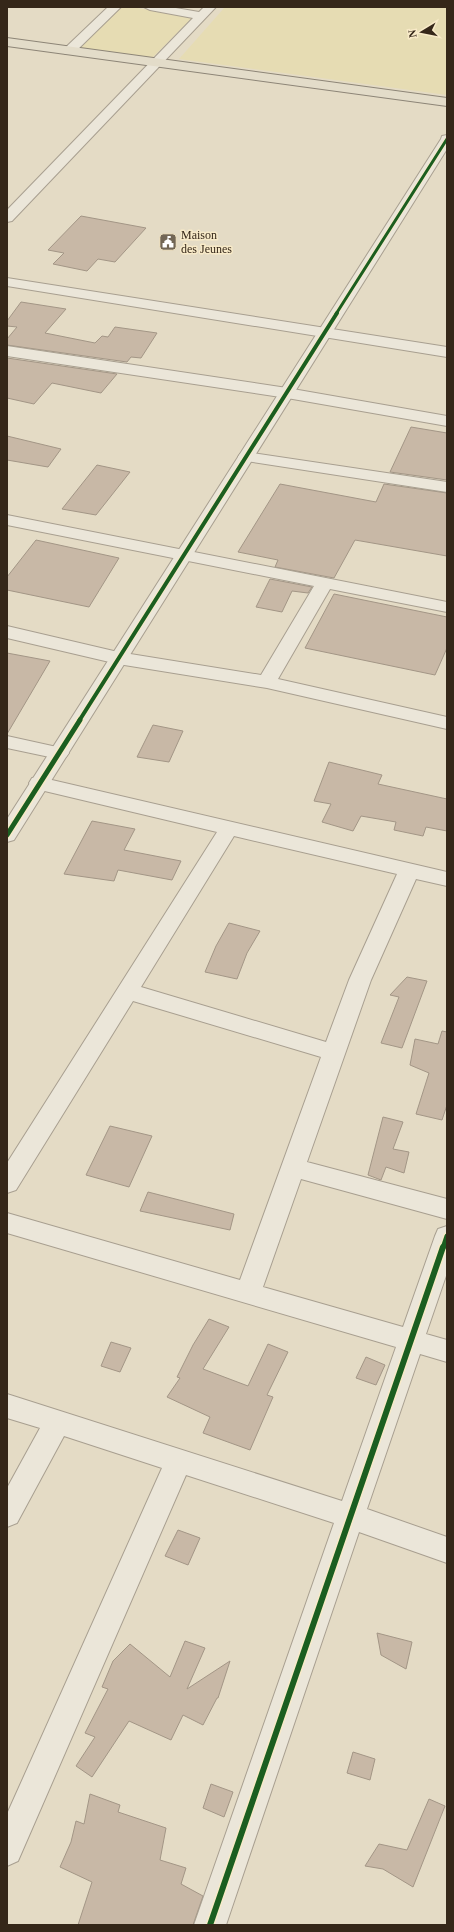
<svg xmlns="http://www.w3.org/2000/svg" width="454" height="1932" viewBox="0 0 454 1932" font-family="'Times New Roman',serif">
<rect width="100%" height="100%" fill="#e4dbc5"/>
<!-- farmland -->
<path fill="#e6dcb3" d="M121,7H131L193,17L151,59L78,49Z
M225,7H447V95L179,59Z"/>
<!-- building -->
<path fill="#c8b8a6" stroke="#a39686" d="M81,216L146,228L115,262L98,259L87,271L53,264L64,253L48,250Z
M21,302L66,309L45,333L95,343L102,336L108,337L115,327L157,333L141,358L131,357L127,362L7,345V339L17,327L7,326V321Z
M7,358L117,374L101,393L52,383L34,404L7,398Z
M411,427L447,433V480L390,472Z
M7,436L61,449L48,467L7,460Z
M97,465L130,472L96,515L62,509Z
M280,484L376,502L384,484L447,493V556L355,540L334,578L275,567L278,560L238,552Z
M36,540L119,558L89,607L7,590V577Z
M270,579L312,587L308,593L292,591L282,612L256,607Z
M334,594L447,617V648L435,675L305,648Z
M7,653L50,661L7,734Z
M153,725L183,731L169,762L137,757Z
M329,762L382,775L378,784L447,799V831L426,827L423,836L394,830L396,822L361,816L353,831L322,822L331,804L314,801Z
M92,821L135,829L124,850L181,861L172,880L118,870L114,881L64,874Z
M229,923L260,931L247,953L237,979L205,972L216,946Z
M407,977L427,981L402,1048L381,1043L399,997L390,995Z
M442,1031L447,1032V1105L442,1120L416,1114L429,1073L410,1065L415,1039L438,1044Z
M383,1117L403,1122L393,1149L409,1152L404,1173L386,1167L381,1180L368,1175Z
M110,1126L152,1136L129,1187L86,1175Z
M148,1192L234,1214L230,1230L140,1211Z
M209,1319L229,1327L203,1369L248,1386L268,1344L288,1352L267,1395L273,1397L250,1450L203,1433L210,1417L167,1397L180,1378L177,1377L193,1345Z
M111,1342L131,1348L120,1372L101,1366Z
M366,1357L385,1365L376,1385L356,1378Z
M178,1530L200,1538L188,1565L165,1556Z
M377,1633L412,1642L406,1669L381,1655Z
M185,1641L205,1648L187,1689L230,1661L218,1698H217L203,1725L183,1715L171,1740L129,1721L92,1777L76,1766L95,1737L85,1733L108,1689L102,1687L113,1661L130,1644L170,1677Z
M353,1752L375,1759L370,1780L347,1773Z
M211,1784L233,1792L224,1817L203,1808Z
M90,1794L120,1805L118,1812L166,1828L160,1860L186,1868L181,1884L203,1896L193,1925H78L92,1882L60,1867L71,1842L76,1821L84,1824Z
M429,1799L445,1806L413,1887L383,1869L365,1866L379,1844L407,1850Z"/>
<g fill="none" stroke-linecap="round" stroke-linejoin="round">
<defs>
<path id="minor" d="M108,7H121L73,54H65L63,51L65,48Z
M144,7H170L199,12L204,7H216L12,221L7,222V210L193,18L150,10Z
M7,278L447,347V357L7,286Z
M7,346L287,388L447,416V426L287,398L7,356Z
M246,452L447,482V492L240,460L238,457L240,454Z
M7,515L447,602V612L330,589L278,679L447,717V729L267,688L118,664L7,638V626L118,652L261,675L314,586L7,525Z
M7,736L66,749L69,753L66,757L59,759L7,748Z
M39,777L447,872V886L416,879L371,980L307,1162L447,1199V1219L301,1179L263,1287L403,1327L435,1236L438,1229L447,1226V1273L426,1334L447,1340V1362L420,1354L367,1509L447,1537V1563L359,1532L226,1925H194L334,1523L186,1475L18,1861L7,1866V1814L162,1468L64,1436L17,1523L7,1527V1488L40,1428L7,1418V1394L342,1501L396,1347L7,1233V1213L240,1280L321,1057L133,1001L16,1190L7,1193V1163L217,832L32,788L29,783L32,778ZM234,836L397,874L349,980L326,1042L141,987Z"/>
<path id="tertiary" d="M447,135V149L14,840L7,842V819L441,139L442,136Z"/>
<path id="primary" d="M7,38L447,98V106L7,46Z"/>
</defs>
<!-- minor casing -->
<use href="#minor" stroke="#a89f90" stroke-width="2"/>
<!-- tertiary casing -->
<use href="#tertiary" stroke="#a89f90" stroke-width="2"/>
<!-- primary casing -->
<use href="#primary" stroke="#8d8577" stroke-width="2"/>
<!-- minor -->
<use href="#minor" fill="#ebe6d9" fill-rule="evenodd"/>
<!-- tertiary -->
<use href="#tertiary" fill="#ebe6d9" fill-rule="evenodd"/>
<!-- primary -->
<use href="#primary" fill="#e3dcc9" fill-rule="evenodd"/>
<defs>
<path id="cycleway-far3" d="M336,314L447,139"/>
<path id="cycleway-far2" d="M79,721L337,313"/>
<path id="cycleway-far1" d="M7,835L80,720
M443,1248L447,1236"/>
<path id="cycleway" d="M210,1925L443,1247"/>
</defs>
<!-- cycleway-far3 casing -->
<use href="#cycleway-far3" stroke="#f8eac8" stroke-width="4.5"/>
<!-- cycleway-far2 casing -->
<use href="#cycleway-far2" stroke="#f8eac8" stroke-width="6"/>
<!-- cycleway-far1 casing -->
<use href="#cycleway-far1" stroke="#f8eac8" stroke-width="8"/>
<!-- cycleway casing -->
<use href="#cycleway" stroke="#f8eac8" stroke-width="9"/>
<!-- cycleway-far3 -->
<use href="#cycleway-far3" stroke="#1b5e20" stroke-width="3"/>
<!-- cycleway-far2 -->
<use href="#cycleway-far2" stroke="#1b5e20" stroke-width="4"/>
<!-- cycleway-far1 -->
<use href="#cycleway-far1" stroke="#1b5e20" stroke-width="5"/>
<!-- cycleway -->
<use href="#cycleway" stroke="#1b5e20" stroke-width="6"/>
</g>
<!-- icons -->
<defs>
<symbol id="civic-square" viewBox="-11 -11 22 22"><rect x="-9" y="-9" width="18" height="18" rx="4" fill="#726655" stroke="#f8eac8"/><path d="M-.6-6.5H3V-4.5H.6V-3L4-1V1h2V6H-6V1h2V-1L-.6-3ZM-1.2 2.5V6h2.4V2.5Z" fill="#fff"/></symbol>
</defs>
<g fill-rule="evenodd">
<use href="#civic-square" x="158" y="232" width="20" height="20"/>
</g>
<g text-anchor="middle" stroke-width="3" stroke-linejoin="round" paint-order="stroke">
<!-- far-poi labels -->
<g font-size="12" fill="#352719" stroke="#f8eac8" text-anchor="start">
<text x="181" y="239">Maison<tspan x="181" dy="14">des Jeunes</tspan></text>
</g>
</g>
<!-- border -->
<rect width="454" height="1932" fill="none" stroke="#352719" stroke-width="16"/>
<!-- north arrow -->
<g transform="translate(422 32) rotate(260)" stroke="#f8eac8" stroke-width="3" paint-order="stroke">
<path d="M0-3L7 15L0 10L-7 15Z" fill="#352719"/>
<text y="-6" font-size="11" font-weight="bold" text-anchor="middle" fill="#352719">N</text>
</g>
</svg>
